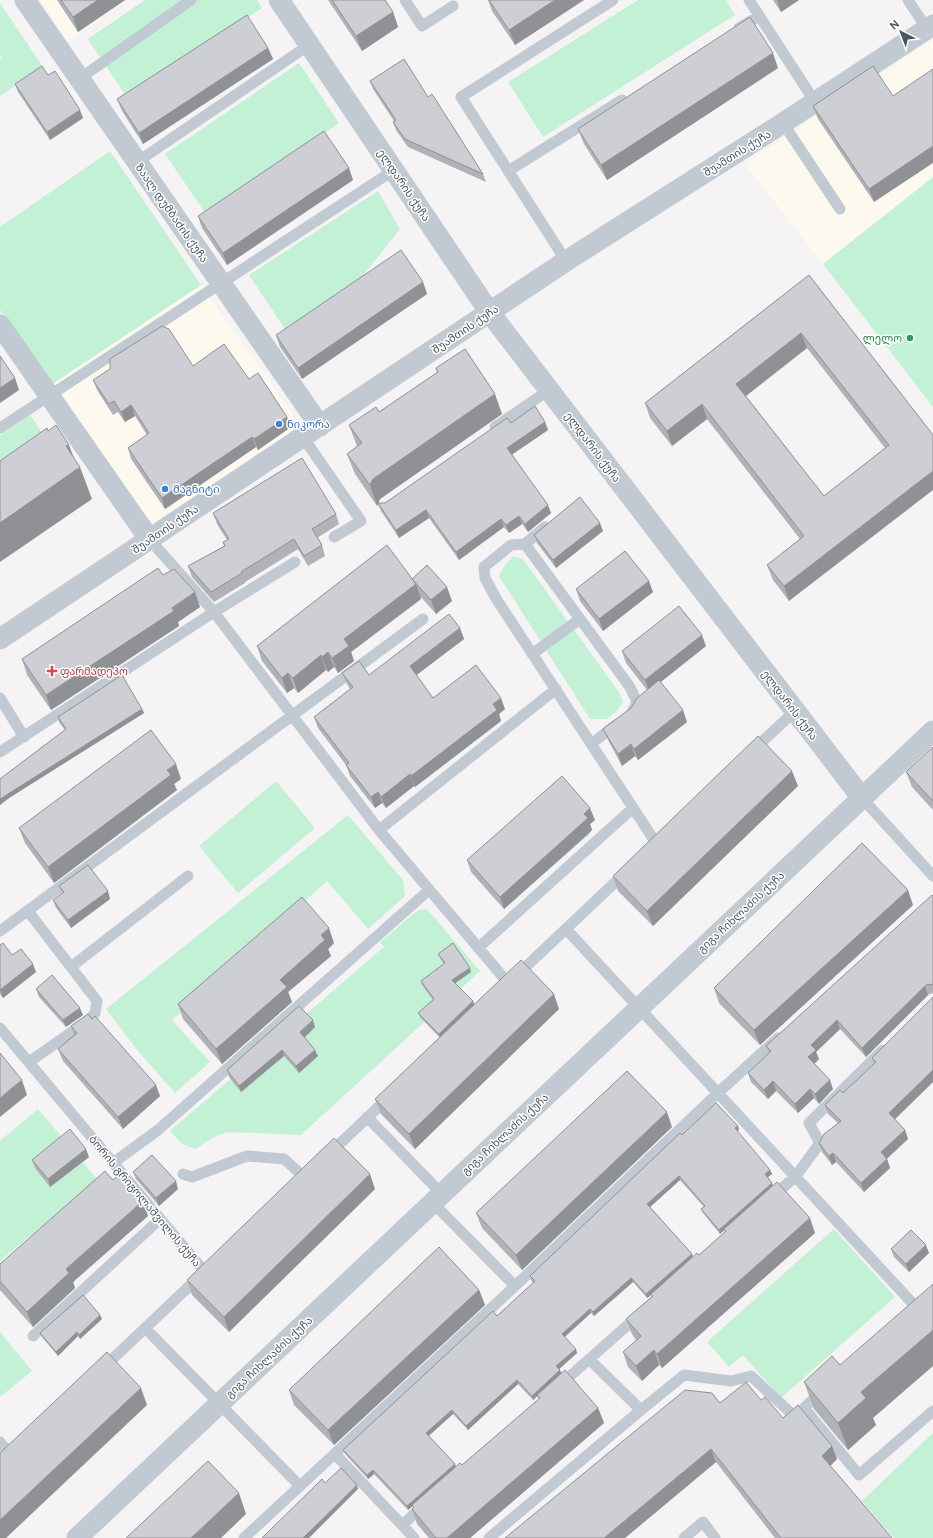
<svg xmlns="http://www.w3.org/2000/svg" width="933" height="1538" viewBox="0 0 933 1538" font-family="'DM Sans','Noto Sans Georgian',sans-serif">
<rect width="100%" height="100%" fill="#f5f3f3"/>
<!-- commercial -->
<path fill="#fdf9ef" d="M40,0H128L67,41Z
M933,39V177L823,264L745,164Z
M201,285L298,422L297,428L153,523L139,511L51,385Z"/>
<!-- green -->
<path fill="#c3f1d5" d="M145,0H257L262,8L128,99L88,39Z
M638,0H726L735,15L543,137L508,82Z
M0,3L43,67L0,96V60L2,58L0,55Z
M299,63L339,123L206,214L165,154Z
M110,151L201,285L51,385L0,310V227Z
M933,177V407L823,264Z
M378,191L400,229L347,296L287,332L249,275Z
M30,415L55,452L0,489V435Z
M513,556L523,559L618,691L623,701L617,711L607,719H590L499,576L503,568Z
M276,781L315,828L238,893L199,846Z
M348,815L403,880L405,896L368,929L327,881L172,1020L210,1062L175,1093L138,1051L106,1009Z
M427,909L480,971L301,1135L227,1132L214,1137L195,1149L182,1144L170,1131L384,947L380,942L418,910Z
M38,1109L98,1180L0,1261V1141Z
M834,1229L895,1297L781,1398L743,1355L729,1367L707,1342Z
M0,1332L32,1371L0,1397Z
M933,1433V1538H894L862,1501Z"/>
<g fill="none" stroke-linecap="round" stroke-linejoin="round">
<!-- service -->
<path stroke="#c1cad2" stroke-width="11" d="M405,0L422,26L453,6
M749,0L815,102
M908,0L927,29
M739,28L759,16
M79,79L191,0
M783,123L840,209
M137,162L309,45
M508,171L622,100
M566,261L461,97L613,0
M495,427L549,390
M0,428L394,170
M303,437L361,521L334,537
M545,527L525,544L511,545L484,567L485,578L497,600L656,843
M150,540L214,612L379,830L508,983
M525,544L630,687L637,702L632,712
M532,654L580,619
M0,698L24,737
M591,744L617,724
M753,750L795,711
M0,752L214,612L295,562
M862,798L933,876
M379,830L556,689
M28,911L97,1001L95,1013L89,1020L29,1062
M566,929L916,1307L910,1312
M0,931L423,619
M478,948L633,808
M71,967L188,876
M516,976L625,873
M0,1028L204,1271
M367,1117L442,1194
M330,1153L389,1097
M113,1163L158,1130L429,890
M183,1174L192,1177L247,1156L284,1159L304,1177
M772,1197L796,1176L820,1143L809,1123L883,1050
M433,1203L515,1286
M145,1328L300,1486
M33,1336L160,1219
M589,1359L641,1410L684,1375L731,1381L751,1376L794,1416L801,1411
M102,1369L200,1276
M560,1385L638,1316
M821,1392L804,1408L859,1475L933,1411
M0,1442L11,1455
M335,1454L402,1525L424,1505
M402,1525L414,1538
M244,1538L515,1286L719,1092L778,1038
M489,1538L641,1410
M684,1538L703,1522L715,1538"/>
<!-- minor -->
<path stroke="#c1cad2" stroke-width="21" d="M25,0L320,426
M279,0L490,313L862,798
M0,325L150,540
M0,639L566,261L783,123L933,25
M77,1538L933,731"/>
</g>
<!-- wall -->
<path fill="#b0b2b7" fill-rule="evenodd" d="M57,0H125L78,32Z
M328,0H385L393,12L398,27L362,51Z
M488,0H584L515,45L492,11Z
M773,0H799L781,12Z
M268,48L273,59L143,144L122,111L117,99Z
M778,68L607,180L584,144L578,129Z
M48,75L83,118L50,140L18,92L15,84Z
M370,81L428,97L483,174L486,182L408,147L396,130L393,122L394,121L373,89Z
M893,96L874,202L818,119L813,106Z
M353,180L227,265L202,228L198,216Z
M809,275L933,435L789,601L773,580L767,565L800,539L707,419L672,446L650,418L645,403ZM807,348L885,448L824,496L746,396Z
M423,282L427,294L302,379L280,347L276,335Z
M193,366L249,379L287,417L291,427L258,450L256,447L165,509L131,459L128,448L147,435L135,416L125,422L118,412L113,415L97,390L93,380Z
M436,368L502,414L380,499L378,503H385L511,423L545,422L548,430L512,454L551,513L528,532L522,524L509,533L504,527L459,560L429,518L399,538L381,511L378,504L377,506L355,474L347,454L357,446L349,425L379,412L437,373Z
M213,513L336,514L339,524L317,538L322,545L325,556L308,566L298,549L245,582V583L214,602L192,577L188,566L224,546L223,542L227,540L217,524Z
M603,531L556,568L537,543L534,535Z
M163,575L200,607L178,622L179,626L51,710L27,675L22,659Z
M412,579L452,601L436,614L421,597V599L351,652L354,661L338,673L334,667L328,672L326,670L298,693L294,688L287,693L262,661L257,646Z
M576,589L653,592L603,631L580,601Z
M460,628L464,639L416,675L433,698L505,709L499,714L501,721L432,774L415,787L414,786L386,808L382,803L375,808L350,776L346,765L318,728L314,717L350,689L347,684L342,673L369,675Z
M706,646L661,682L687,722L638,760L635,756L622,766L608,740L603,729L631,708L647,690L626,663L622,651Z
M142,709L144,713L9,798L0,805V779L65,730L59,722L58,717Z
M933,747V810L912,787L906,772Z
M181,779L174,784L177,790L54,883L25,843L19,828Z
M798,786L653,926L618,891L613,876Z
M595,820L590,824L592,830L589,834L504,909L471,872L467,860Z
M59,886L110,899L71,928L56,908L53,900L62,893Z
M933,896V994L932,993L928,995L866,1057L840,1029L816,1052L819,1059L814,1064L833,1089L819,1104L814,1098L798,1113L776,1091L768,1099L751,1082L748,1073L769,1053L766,1046Z
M913,905L760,1045L719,1003L714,988Z
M334,943L328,949L331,956L288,992L292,1002L222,1064L183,1019L178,1004Z
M0,945L12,955L36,972L3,998L0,994Z
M438,954L471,972L455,983L475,1005L559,1009L415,1149L381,1114L375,1099L440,1038L420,1017L418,1013L433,1000L422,985L421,981L444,964L440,958Z
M36,989L83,1015L66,1027L39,997Z
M933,997V1082L895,1119L905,1130L908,1139L887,1159L890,1168L864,1192L836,1162L832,1165L822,1152L819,1143L838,1123L828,1114L825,1105L843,1093L874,1064L872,1058Z
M71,1026L160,1096L123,1129L63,1061L58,1049L74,1035Z
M315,1027L304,1037L318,1056L299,1073L284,1056L241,1092L229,1077L227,1070Z
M738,1126L739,1130L737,1131L770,1170L772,1174L767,1177L772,1183L773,1186L815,1233L662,1368L659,1365L642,1381L628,1367L623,1352L636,1340L632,1334L626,1319L652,1296V1295L647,1298L633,1282L594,1316L591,1313L565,1337L577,1353L559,1369L561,1373L598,1408L604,1423L470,1538H429L417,1524L412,1509L413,1508V1506L408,1510L374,1474L368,1479L345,1454L343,1450L497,1316L533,1283L531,1280L530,1276L682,1135ZM680,1180L704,1207L701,1209L703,1213L720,1234L724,1230L725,1232L699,1255L693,1257L692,1254L650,1207ZM518,1384L533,1400L537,1396L539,1399L462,1465L456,1467L455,1464L429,1436L453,1414L468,1430Z
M672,1127L522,1270L482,1228L476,1213Z
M89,1157L50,1187L35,1168L32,1160Z
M133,1172L178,1189L159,1206L136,1179Z
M113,1180L143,1201L148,1216L73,1282L75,1288L33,1327L0,1290V1264Z
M375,1189L229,1332L192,1295L187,1280Z
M891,1249L929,1253L909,1272L894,1257Z
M479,1290L485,1305L334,1445L294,1405L289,1390Z
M102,1319L80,1339L78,1336L58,1356L42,1337L40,1333Z
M804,1382L873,1418L876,1425L848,1450L814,1409Z
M761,1400L783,1418L832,1446L837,1459L830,1466L892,1538H775L716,1462L625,1538L720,1403Z"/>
<!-- shaded-wall -->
<path fill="#909195" d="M98,0H125L78,32L73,17Z
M555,0H584L515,45L509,30Z
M777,0H799L781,12Z
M393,12L398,27L362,51L356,36Z
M268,48L273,59L143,144L139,133Z
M773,53L778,68L607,180L601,165Z
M80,110L83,118L50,140L47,132Z
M933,146V163L874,202L869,189Z
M349,168L353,180L227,265L223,253Z
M423,282L427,294L302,379L298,368Z
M801,333L807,348L742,399L736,384Z
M15,378L19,390L0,403V388Z
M495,394L502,414L380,499L377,506L370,485L373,479Z
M702,404L707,419L672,446L667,431Z
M131,405L135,416L125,422L121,412Z
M287,417L291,427L258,450L254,439Z
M545,422L548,430L510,456L507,448Z
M252,437L256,447L165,509L162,498Z
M69,445L78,469L80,467L92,499L0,562V523L66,446Z
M933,471V490L789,601L784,586Z
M548,505L551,513L528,532L525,524Z
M426,510L429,518L399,538L396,530Z
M519,516L522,524L509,533L506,525Z
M501,519L504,527L459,560L456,552Z
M600,523L603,531L556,568L553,560Z
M649,581L653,592L603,631L599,619Z
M416,584L421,599L351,652L354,661L338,673L332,658L344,639Z
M447,587L452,601L436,614L431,600Z
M195,592L200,607L178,622L179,626L51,710L46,695Z
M460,628L464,639L414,677L410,666Z
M702,635L706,646L649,691L645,680Z
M328,652L334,667L328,672L322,657Z
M321,655L326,670L298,693L293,678Z
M288,673L294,688L287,693L282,678Z
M501,698L505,709L499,714L501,721L415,787L411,776L493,704Z
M142,709L144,713L9,798L0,805V799L8,794Z
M683,710L687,722L638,760L634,749Z
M631,744L635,756L622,766L618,754Z
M176,764L181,779L174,784L177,790L54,883L48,867L167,770Z
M792,771L798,786L653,926L647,911Z
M410,774L414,786L386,808L381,797Z
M378,792L382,803L375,808L371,797Z
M590,808L595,820L590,824L592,830L504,909L500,897L584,814Z
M908,890L913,905L760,1045L754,1030Z
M108,891L110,899L71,928L68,920Z
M329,928L334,943L328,949L331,956L288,992L292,1002L222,1064L216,1049L280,980L321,935Z
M33,964L36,972L3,998L0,990Z
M470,968L471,972L454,984L452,980Z
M925,986L928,995L866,1057L862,1048Z
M554,994L559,1009L415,1149L409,1134Z
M473,1001L475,1005L440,1038L439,1034Z
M80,1008L83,1015L66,1027L63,1020Z
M313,1020L315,1027L303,1039L300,1032Z
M837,1020L840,1029L816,1052L819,1059L812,1066L808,1057L811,1045Z
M282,1050L284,1056L241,1092L239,1086Z
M315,1050L318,1056L299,1073L296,1066Z
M933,1070V1082L892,1122L889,1113Z
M22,1080L27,1095L0,1117V1098Z
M830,1080L833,1089L819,1104L815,1094Z
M773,1081L776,1091L768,1099L764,1090Z
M156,1085L160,1096L123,1129L118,1117Z
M810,1089L814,1098L798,1113L795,1104Z
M667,1112L672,1127L522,1270L516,1255Z
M738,1126L739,1130L736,1132L735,1128Z
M905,1130L908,1139L884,1161L881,1152Z
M86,1149L89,1157L50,1187L48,1179Z
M833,1153L836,1162L832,1165L829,1156Z
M887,1159L890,1168L864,1192L861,1183Z
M770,1170L772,1174L766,1179L765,1174Z
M370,1174L375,1189L229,1332L224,1317Z
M679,1176L680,1180L649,1208L647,1204Z
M176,1181L178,1189L159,1206L156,1198Z
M772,1183L773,1187L720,1234L719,1230Z
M143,1201L148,1216L73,1282L75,1288L33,1327L27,1312L66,1269Z
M810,1218L815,1233L662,1368L657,1354Z
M926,1245L929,1253L909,1272L906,1264Z
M692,1254L693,1258L647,1298L646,1294Z
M631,1278L633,1282L594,1316L593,1312Z
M479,1290L485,1305L334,1445L328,1430Z
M590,1309L591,1313L563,1338L562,1334Z
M100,1315L102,1319L80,1339L79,1335Z
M933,1330V1366L873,1418L876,1425L848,1450L838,1423L861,1392Z
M77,1332L78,1336L58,1356L56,1352Z
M576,1349L577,1353L558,1370L556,1366Z
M654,1350L659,1365L642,1381L636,1366Z
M560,1370L562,1374L533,1400L532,1396Z
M517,1380L518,1384L468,1430L466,1426Z
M141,1388L147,1405L6,1538H0V1520Z
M598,1408L604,1423L470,1538H447Z
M452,1410L453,1414L427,1437L426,1433Z
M832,1446L837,1459L827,1469L822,1456Z
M711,1449L716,1462L625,1538H604Z
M455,1464L456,1468L408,1510L407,1506Z
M373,1470L374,1474L368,1479L367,1475Z
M357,1485L358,1489L309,1538H303Z
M239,1493L246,1514L221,1538H191Z"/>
<!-- building -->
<path fill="#cdcfd5" stroke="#909195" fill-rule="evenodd" d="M61,0H98L73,17Z
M332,0H385L393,12L356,36Z
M489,0H555L509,30Z
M247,15L268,48L139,133L117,99Z
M750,17L773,53L601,165L578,129Z
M404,59L428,97L432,94L483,174L405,139L393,122L396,120L370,81Z
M42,66L48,75L55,71L80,110L47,132L15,84Z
M873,66L893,96L933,69V146L869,189L813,106Z
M324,131L349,168L223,253L198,216Z
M401,250L423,282L298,368L276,335Z
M809,275L933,435V471L784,586L767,565L804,536L702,404L667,431L645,403ZM801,333L889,445L824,496L736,384Z
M162,326L169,329L193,366L224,344L249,379L258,373L287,417L254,439L252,437L162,498L128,448L149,433L131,405L121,412L114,401L109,404L93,380L110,369V359Z
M465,349L495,394L373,479L370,485L347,454L362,443L349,425L376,407L379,412L438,372L436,368Z
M0,356L15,378L0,388Z
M535,406L545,422L507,448L548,505L525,524L519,516L506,525L501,519L456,552L426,510L396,530L378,503H385L507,418L511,423Z
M56,425L69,445L66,446L80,467L0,523V461L47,428L48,431Z
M302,458L336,514L312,529L322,545L304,556L294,539L241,572L242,573L211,592L188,566L225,546L223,542L229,539L213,513Z
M580,497L600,523L553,560L534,535Z
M387,545L416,584L344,639L349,646L332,658L328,652L322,657L321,655L293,678L288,673L282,678L257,646Z
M625,551L649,581L599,619L576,589Z
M427,565L447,587L431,600L412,579Z
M158,568L163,575L174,569L195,592L172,608L174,611L46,695L22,659Z
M679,606L702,635L645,680L622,651Z
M449,614L460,628L410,666L433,698L476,665L501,698L493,704L497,710L428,763L411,776L410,774L381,797L378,792L371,797L346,765L349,763L314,717L353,687L342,673L359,661L369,675Z
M122,675L142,709L8,794L0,799V779L66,729L58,717Z
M659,680L683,710L634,749L631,744L618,754L603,729L631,708L637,698Z
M151,730L176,764L167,770L171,775L48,867L19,828Z
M758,736L792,771L647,911L613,876Z
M933,747V801L906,772Z
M562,776L590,808L584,814L588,818L500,897L467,860Z
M862,843L908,890L754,1030L714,988Z
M88,865L108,891L68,920L53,900L64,892L59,886Z
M932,895L933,896V985L928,984L925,986L862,1048L837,1020L811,1045L816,1050L808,1057L830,1080L815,1094L810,1089L795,1104L773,1081L764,1090L748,1073L771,1051L766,1046Z
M302,897L329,928L321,935L325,940L280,980L287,987L216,1049L178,1004Z
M3,943L12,955L21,949L33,964L0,990V945Z
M453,943L470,968L452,980L473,1001L439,1034L418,1013L434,999L421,981L445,963L438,954Z
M521,960L554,994L409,1134L375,1099Z
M52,975L80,1008L63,1020L36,989Z
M933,997V1070L889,1113L905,1130L881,1152L887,1159L861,1183L833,1153L829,1156L819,1143L824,1134L841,1121L825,1105L840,1090L843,1093L876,1062L872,1058Z
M299,1006L313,1020L300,1032L315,1050L296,1066L282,1050L239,1086L227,1070Z
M88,1014L92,1019L95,1016L156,1085L118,1117L58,1049L77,1033L71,1026Z
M0,1053L22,1080L0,1098Z
M627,1071L667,1112L516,1255L476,1213Z
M716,1103L738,1126L735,1128L770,1170L765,1174L772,1183L719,1230L701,1209L705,1206L679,1176L647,1204L692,1254L646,1294L631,1278L593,1312L590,1309L562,1334L576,1349L556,1366L560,1370L532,1396L517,1380L466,1426L452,1410L426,1433L455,1464L407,1506L373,1470L367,1475L343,1450L493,1311L497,1316L535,1281L530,1276L680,1133L682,1135Z
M70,1129L86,1149L48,1179L32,1160Z
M334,1138L370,1174L224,1317L187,1280Z
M152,1155L176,1181L156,1198L133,1172Z
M105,1171L113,1180L120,1174L143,1201L66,1269L69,1273L27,1312L0,1281V1264Z
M777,1182L810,1218L657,1354L654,1350L636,1366L623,1352L641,1336L626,1319L653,1296L651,1294L697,1253L699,1255L726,1231L724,1229Z
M911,1230L926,1245L906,1264L891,1249Z
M439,1247L479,1290L328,1430L289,1390Z
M933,1284V1330L861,1392L866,1398L838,1423L804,1382L832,1356L840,1365Z
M83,1295L100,1315L79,1335L77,1332L56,1352L40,1333Z
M107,1352L141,1388L0,1520V1453Z
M565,1370L598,1408L447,1538H436L412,1509L414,1507L412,1505L460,1463L462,1465L540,1398L537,1395Z
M746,1382L761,1400L765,1397L783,1418L798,1405L832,1446L822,1456L892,1538H781L711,1449L604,1538H505L685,1390L712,1393L720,1403Z
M208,1461L239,1493L191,1538H126Z
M341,1468L357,1485L303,1538H262L322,1479L325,1483Z"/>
<!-- markers -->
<circle fill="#2e9e5b" stroke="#fff" stroke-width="1.5" cx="910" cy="338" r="4"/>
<g fill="#3f7fe0" stroke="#fff" stroke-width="1.5">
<circle cx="279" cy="424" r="4"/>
<circle cx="165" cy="489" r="4"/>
</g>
<path fill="#e0444e" stroke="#fff" stroke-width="1.5" d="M50 665h4v4h4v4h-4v4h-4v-4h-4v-4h4z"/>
<g text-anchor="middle" stroke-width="3" stroke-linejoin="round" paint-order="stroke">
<!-- street labels -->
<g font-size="11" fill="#4a5661" stroke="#fff">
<text transform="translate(737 153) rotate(-32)" y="4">შუამთის ქუჩა</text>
<text transform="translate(404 185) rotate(56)" y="4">ელდარის ქუჩა</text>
<text transform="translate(172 213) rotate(55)" y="4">ზაალ დუმბაძის ქუჩა</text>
<text transform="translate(465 329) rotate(-34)" y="4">შუამთის ქუჩა</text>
<text transform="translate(593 447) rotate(53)" y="4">ელდარის ქუჩა</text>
<text transform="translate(165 529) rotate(-34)" y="4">შუამთის ქუჩა</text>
<text transform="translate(790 705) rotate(53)" y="4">ელდარის ქუჩა</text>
<text transform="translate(741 912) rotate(-43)" y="4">გიგა ჩიხლაძის ქუჩა</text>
<text transform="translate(505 1134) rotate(-43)" y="4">გიგა ჩიხლაძის ქუჩა</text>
<text transform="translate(145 1201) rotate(50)" y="4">ბორის გრიგოლაშვილის ქუჩა</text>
<text transform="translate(269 1357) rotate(-43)" y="4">გიგა ჩიხლაძის ქუჩა</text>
</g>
<!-- leisure labels -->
<g font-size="11" fill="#27864d" stroke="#fff" text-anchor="end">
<text x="902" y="342">ლელო</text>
</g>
<!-- shop labels -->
<g font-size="11" fill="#366cbe" stroke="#fff" text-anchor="start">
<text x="287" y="428">ნიკორა</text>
<text x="173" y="493">მაგნიტი</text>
</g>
<!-- health labels -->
<g font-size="11" fill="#be3a42" stroke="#fff" text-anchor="start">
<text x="60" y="675">ფარმადეპო</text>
</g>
</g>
<!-- north arrow -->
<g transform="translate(901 32) rotate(318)" stroke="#ffffff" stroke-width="3" paint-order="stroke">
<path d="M0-3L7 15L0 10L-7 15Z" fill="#4a5661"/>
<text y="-6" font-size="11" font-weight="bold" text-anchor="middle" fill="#4a5661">N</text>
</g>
</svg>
